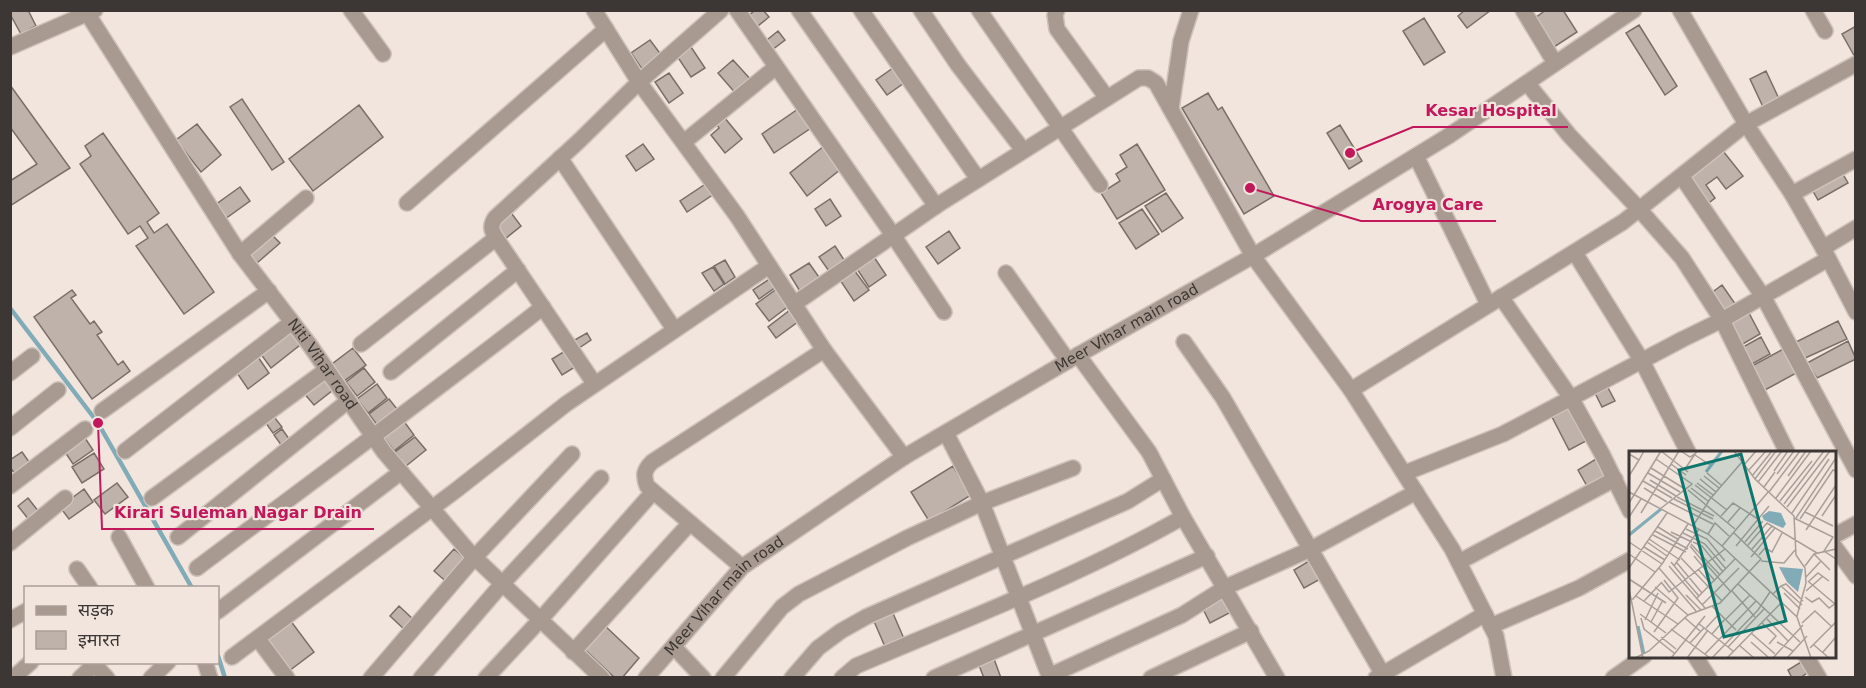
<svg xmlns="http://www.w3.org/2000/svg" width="1866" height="688" viewBox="0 0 1866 688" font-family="'DejaVu Sans','Noto Sans Devanagari',sans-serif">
<rect width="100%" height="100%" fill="#f1e5dd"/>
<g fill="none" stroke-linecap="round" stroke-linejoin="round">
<!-- stream -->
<path stroke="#81abb7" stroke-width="4.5" d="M10,308L98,423L192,588
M218,656L225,678"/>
</g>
<!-- building -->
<path fill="#beb2ab" stroke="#7a6f68" stroke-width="1.5" d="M10,10H28L36,26L21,34L10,14Z
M755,10H763L769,17L753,30L745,19Z
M1465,10H1491L1467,28L1458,16Z
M1546,10H1563L1577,32L1554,47L1535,18Z
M1424,18L1445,52L1424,65L1403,31Z
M1639,25L1677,86L1665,95L1626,33Z
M1856,26V59L1842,34Z
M778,31L785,40L768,53L762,44Z
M650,40L662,56L642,69L631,53Z
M691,47L705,68L691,77L677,56Z
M733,60L752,81L737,95L718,73Z
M893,68L904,83L887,95L876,80Z
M1766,71L1780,101L1764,109L1750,79Z
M669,73L683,93L669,103L655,82Z
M10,85L70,168L10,206V181L37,164L10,127Z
M1208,93L1218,110L1222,107L1274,196L1244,214L1182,108Z
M242,99L284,162L272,170L230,107Z
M359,105L383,137L313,191L289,159Z
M798,109L811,128L774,153L762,134Z
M724,117L742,139L725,153L711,135L719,128L716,123Z
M197,124L221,155L201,172L176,140Z
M1340,125L1362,161L1349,169L1327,133Z
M103,133L159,213L147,222L154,233L167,224L214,292L184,314L136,246L148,238L140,226L128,234L80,164L91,156L85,146Z
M643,144L654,159L636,171L626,156Z
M1137,144L1165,190L1117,219L1101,193L1120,181L1116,174L1127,167L1120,155Z
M824,146L841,169L807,196L790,173Z
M1723,151L1743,176L1726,189L1717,177L1706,185L1715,198L1706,205L1687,179Z
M1840,169L1848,183L1818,200L1810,186Z
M707,183L714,194L687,212L680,201Z
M240,187L250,201L225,219L215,205Z
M1166,193L1183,218L1162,232L1145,206Z
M830,199L841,216L826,226L815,209Z
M1142,209L1159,234L1136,249L1119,223Z
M509,210L521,226L505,239L492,223Z
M949,231L960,248L938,264L926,247Z
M272,235L280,243L257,263L250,254Z
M835,246L846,263L831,274L819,257Z
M874,257L886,275L869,287L857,269Z
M725,260L735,277L725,284L714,266Z
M809,263L821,280L801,293L790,275Z
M713,267L724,284L714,291L702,273Z
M854,270L869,290L854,301L840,280Z
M771,278L776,287L759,299L753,290Z
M1722,285L1736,305L1724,314L1710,294Z
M778,288L790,305L769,321L756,304Z
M72,290L76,295L71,298L90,324L94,321L102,332L97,335L118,365L123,361L130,371L92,399L34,317Z
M790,310L799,321L776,338L768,327Z
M1749,313L1760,334L1741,345L1730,324Z
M1838,321L1847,339L1803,359L1792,344Z
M289,330L300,345L271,368L260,353Z
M587,333L591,340L576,350L571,342Z
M1761,337L1770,354L1752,364L1743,347Z
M1848,341L1856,359L1817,378L1807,363Z
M1787,347L1800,371L1765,390L1752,366Z
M353,348L366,365L344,381L332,364Z
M565,351L575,367L562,375L552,359Z
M256,354L269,373L248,389L235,370Z
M364,368L375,382L357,396L346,382Z
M324,376L333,390L314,405L303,392Z
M377,384L387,398L368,413L357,399Z
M1606,384L1615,401L1602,407L1594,391Z
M389,399L401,414L380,429L369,414Z
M1568,406L1586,441L1569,450L1551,415Z
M271,413L282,427L273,433L263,419Z
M403,420L414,435L394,451L383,436Z
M282,429L292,443L284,449L274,435Z
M83,435L93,450L73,464L63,449Z
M415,437L426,450L406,466L395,452Z
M22,452L32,466L17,477L10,467V460Z
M94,453L104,469L82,483L72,467Z
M1596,459L1605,475L1587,486L1578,470Z
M953,466L971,495L929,521L911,492Z
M117,483L128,497L105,514L94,500Z
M84,489L93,502L69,519L60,507Z
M28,498L39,512L29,520L18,506Z
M454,549L469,562L449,584L434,571Z
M1314,558L1324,577L1304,588L1294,570Z
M1225,597L1233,611L1210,623L1203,609Z
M399,606L415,621L406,631L390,616Z
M892,611L905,641L886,649L873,619Z
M290,620L314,652L289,671L265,639Z
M603,624L639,658L622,678H615L582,647Z
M993,656L1001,678H984L978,663Z
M1801,662L1807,673L1800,678H1792L1788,670Z"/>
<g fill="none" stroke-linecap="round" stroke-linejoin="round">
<defs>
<g id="minor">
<path d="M351,10L383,54"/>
<path d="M594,10L639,82L737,216L824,350L904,457"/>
<path d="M737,10L893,235L944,312"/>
<path d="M799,10L936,206"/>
<path d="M861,10L978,179"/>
<path d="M921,10L958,65L1023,150"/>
<path d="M979,10L1100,185"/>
<path d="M1057,10L1055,15L1057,29L1107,98"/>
<path d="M1523,10L1555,63"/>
<path d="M1680,10L1746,124L1792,194L1823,248L1856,312"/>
<path d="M1813,10L1825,31"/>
<path id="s1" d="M87,13L240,254L309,344L384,452L471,554L602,678"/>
<path d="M10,47L95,10"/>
<path d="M1527,83L1569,135L1639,209L1682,258L1722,320L1787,452"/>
<path d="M1171,109L1181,41L1191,10"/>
<path d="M684,142L776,67"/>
<path d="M1416,156L1488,304"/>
<path d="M560,158L674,329"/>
<path d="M1682,177L1764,298L1856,470"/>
<path d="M1792,194L1856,159"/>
<path d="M407,203L606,29"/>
<path d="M1823,248L1856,228"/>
<path d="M1575,253L1642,361L1688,452"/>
<path d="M240,254L306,198"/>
<path d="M1006,273L1068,361"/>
<path d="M1501,297L1571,398L1602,454L1630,511"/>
<path d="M794,304L936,206L1139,78H1148L1156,83L1253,256L1351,390L1452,549L1496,636L1504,678"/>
<path d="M1184,342L1223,398L1385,678"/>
<path d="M361,344L496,238"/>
<path d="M1078,355L1149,452L1183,517L1277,678"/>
<path d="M391,372L518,270"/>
<path d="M10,373L32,356"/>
<path d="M594,383L496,238C491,230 490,226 495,218L579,141L639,82L721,10"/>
<path d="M1351,390L1623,222L1746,124L1856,64"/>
<path d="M102,411L269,291"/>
<path d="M10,428L58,390"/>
<path d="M946,433L982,503L1050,678"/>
<path d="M125,451L292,322"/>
<path d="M1405,473L1503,434L1683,339L1722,320L1828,259"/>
<path d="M10,486L85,429"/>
<path d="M152,498L326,370"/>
<path d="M1834,536L1856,524"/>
<path d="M119,537L147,588"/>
<path d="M178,537L348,401"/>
<path d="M10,543L65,498"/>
<path d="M1834,546L1856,576"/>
<path d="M1459,562L1615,479"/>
<path d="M742,567L647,486C643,475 644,470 652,462L824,350"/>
<path d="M197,568C313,481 429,396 543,307"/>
<path d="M77,569L90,588"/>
<path d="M218,611L401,472"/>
<path d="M10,620L26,611"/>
<path d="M1491,626L1579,588L1630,560"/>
<path d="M258,639L287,678"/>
<path d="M674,647L703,678"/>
<path d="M573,652L690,523"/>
<path d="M1695,656L1709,678"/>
<path d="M1806,656L1819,678"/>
<path d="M232,657L455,491L566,404L769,266"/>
<path d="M205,662L210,678"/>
<path d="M95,665L107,678"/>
<path d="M1049,676L1182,615L1226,587L1311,549L1416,492"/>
<path d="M13,678L31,662"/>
<path d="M80,678L97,662"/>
<path d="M151,678L168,662"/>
<path d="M371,678L474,558L572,454"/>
<path d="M421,678L502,584L601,478"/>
<path d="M486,678L540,620L653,492"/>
<path id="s2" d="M646,678L742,567L904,457L1078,355L1253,256L1450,135L1634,10"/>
<path d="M723,678L782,607L799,594L907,538L982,503L1073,468"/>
<path d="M792,678L818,648L841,631L866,617L1128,501L1163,479"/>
<path d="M842,678L856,666C966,619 1079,576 1183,517"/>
<path d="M934,678L1207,556"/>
<path d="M1151,678L1251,631"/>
<path d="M1376,678L1485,614"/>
<path d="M1613,678L1644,656"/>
</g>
</defs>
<!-- minor casing -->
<use href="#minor" stroke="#cdc2bb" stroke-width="18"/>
<!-- minor -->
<use href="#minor" stroke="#a89a90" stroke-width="15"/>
</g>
<g text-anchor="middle" stroke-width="4.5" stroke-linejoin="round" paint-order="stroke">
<!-- street labels -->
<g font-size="15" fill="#3c3734" stroke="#f1e5dd">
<text dy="5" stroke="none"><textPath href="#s2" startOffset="600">Meer Vihar main road</textPath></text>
<text dy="5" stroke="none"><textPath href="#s1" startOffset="423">Niti Vihar road</textPath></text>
<text dy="5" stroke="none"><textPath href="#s2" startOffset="114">Meer Vihar main road</textPath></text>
</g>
</g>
<!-- overview -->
<g transform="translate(1629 451)">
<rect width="207" height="207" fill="#f1e5dd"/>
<path d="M140,60L152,62L157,73L154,77L135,69L133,65ZM150,116L174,118L169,141L158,131Z" fill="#81abb7"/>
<path fill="none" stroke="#81abb7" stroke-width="3" d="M77,21L93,0M0,84L32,58M9,175L15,203"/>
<path fill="none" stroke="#a99f99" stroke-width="1.5" d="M32,0L59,21M52,0L61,6L67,2M105,0L126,28L165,65L167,104L176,117L177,132L168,165M0,3L10,9L15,0M66,4L81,14M27,8L63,33L31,58M42,13L57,24M115,14L127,0M22,17L56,38M56,18L68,0M119,20L137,0M145,20L159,0M19,22L51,41M78,22L92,34M148,23L165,0M0,25L10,9M75,25L90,37M123,25L143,0M159,25L177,0M71,28L87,41M126,28L147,0M21,29L47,45M14,30L43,47M129,31L153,0M68,32L84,44M66,34L98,59M135,36L146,21M15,37L38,51M62,37L79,50M59,39L106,78M0,41L79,83L93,95L168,166L182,207M140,41L171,0M48,46L85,65M147,47L182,0M45,48L84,68M151,50L183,10M40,51L84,73M0,52L32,0M155,53L195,0M158,56L201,0M176,61L204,75M12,62L50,0M163,62L200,8M92,65L104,52L129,68M193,65L207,44M0,66L12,48M165,67L204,86L195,100L207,108M167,67L207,7M171,68L204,19L207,20M99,71L111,57M64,75L81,48L113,11M29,76L50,89M57,78L78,88L96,110M177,79L207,34M26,80L59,98M42,81L63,91M54,82L76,93L97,118M79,83L86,72L100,85M24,84L57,101M20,88L51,109M0,91L33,113M18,91L38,105M64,91L73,95L94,121M116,91L134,70M62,93L91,124M119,94L138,72L188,102M61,95L76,113M93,95L140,40M107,95L140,55M15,96L36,109M123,98L143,75M0,103L26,121M185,103L201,119M130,104L136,97L143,101L153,82M65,105L86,130M122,106L146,77M52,107L93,150M132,110L155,112L166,99M42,111L56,128M48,112L73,142M77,113L102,141M40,115L76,157M45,115L70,78M176,115L185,103L207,98M0,117L38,62M30,117L67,160M69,118L82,133M177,126L192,110M0,128L37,152M56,129L70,145M32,131L40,141L96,98M179,131L189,122L200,130M180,131L206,153M109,133L171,191M152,135L157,133L174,150M26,136L59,164M0,138L14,207M103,140L126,166M177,140L194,125M155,142L171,158M144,143L152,135L173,154M57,144L72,159M7,145L49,173M176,146L183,151L190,147L200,157L207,152M0,148H4L33,113L59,73M67,148L106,108M15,150L32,132M73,154L110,117M83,155L107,179M11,163L37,182M12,167L15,178L45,202M56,167L71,180M138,168L159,190M16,169L29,142M96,169L121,144M22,171L34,149M69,172L104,200M133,172L147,185L140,193M173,172L186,160L202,175M77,177L90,163M42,178L81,207M25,181L49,147L35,129M122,182L146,203M83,183L96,168M32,186L47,198M122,191L139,206M148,191L164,200M61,192L75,177M110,194L125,207M185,194L200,207M99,196L136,157M181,197L207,171M194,201L207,186M76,203L127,150M6,207L20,200L59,164L91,152L132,108L104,81M42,207L76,165M58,207L79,179M83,207L129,159L141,141M98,207L153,151M144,207L174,174M158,207L178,185"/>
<path fill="#0f766e" fill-opacity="0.15" stroke="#0f766e" stroke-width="3" d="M112,3L157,170L95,186L50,19Z"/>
<rect width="207" height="207" fill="none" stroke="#3c3734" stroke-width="3"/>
</g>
<!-- callouts -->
<path fill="none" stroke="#c2185b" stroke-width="2" d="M1350 153L1413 127H1568M1250 188L1361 221H1496M98 423L102 529H374"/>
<g fill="#c2185b" stroke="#f1e5dd" stroke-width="2">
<circle cx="1350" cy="153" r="6"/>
<circle cx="1250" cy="188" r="6"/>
<circle cx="98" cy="423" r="6"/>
</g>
<g font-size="16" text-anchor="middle" font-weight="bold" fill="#c2185b" stroke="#f1e5dd" stroke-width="4.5" stroke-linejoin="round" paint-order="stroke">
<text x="1491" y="116">Kesar Hospital</text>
<text x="1428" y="210">Arogya Care</text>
<text x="238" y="518">Kirari Suleman Nagar Drain</text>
</g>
<!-- border -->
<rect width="1866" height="688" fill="none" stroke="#3c3734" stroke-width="24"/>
<!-- legend -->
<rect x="24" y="586" width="195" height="78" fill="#f1e5dd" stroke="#a99f99" stroke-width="1.5"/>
<rect x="36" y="606" width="30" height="9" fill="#a89a90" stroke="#a99f99" stroke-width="1.5"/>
<text x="78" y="616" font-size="18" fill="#3c3734">सड़क</text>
<rect x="36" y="631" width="30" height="18" fill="#beb2ab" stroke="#a99f99" stroke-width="1.5"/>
<text x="78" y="646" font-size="18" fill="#3c3734">इमारत</text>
</svg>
